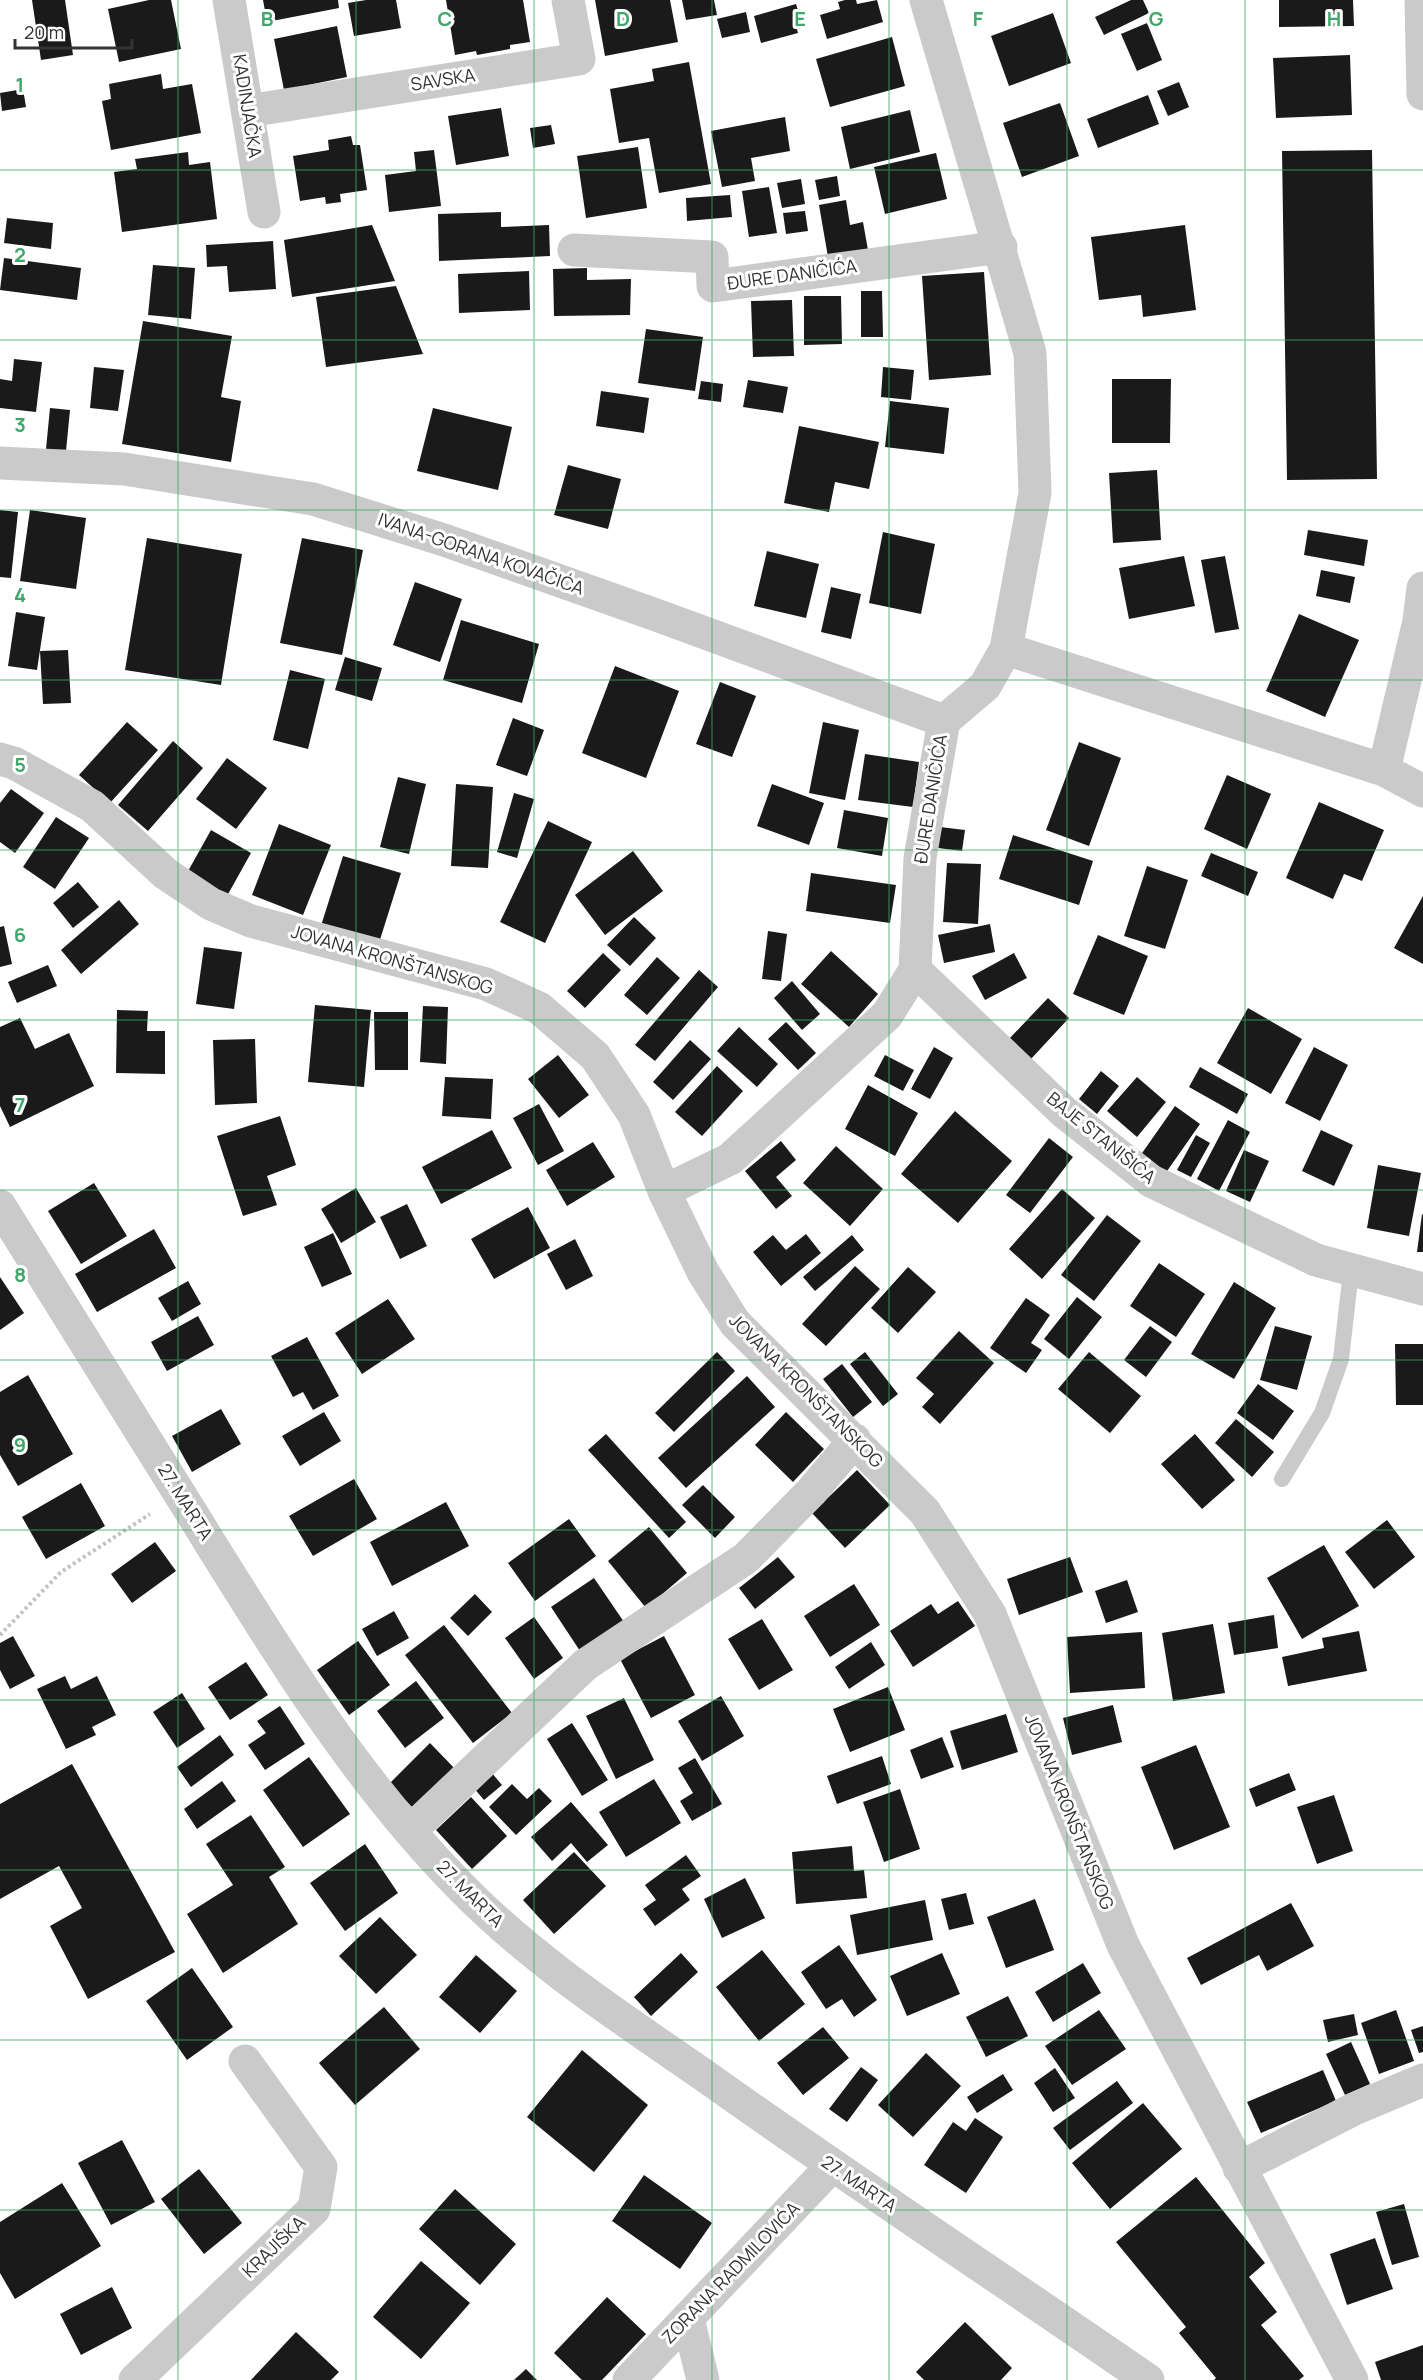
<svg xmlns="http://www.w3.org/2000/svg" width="1423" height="2380" viewBox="0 0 1423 2380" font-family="Manrope,sans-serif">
<rect width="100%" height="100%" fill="#fff"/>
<!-- building -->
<path fill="#1a1a1a" d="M32,0H65L73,55L41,60Z
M149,0H171L181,49L119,62L108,9Z
M263,0H338L339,8L267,22Z
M366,0H396L401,28L354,36L348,3Z
M446,0H523L530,42L510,45V49L477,55L476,51L455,55Z
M595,0H670L678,42L605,56Z
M682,0H714L717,15L686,20Z
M845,0H856L857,4L877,0L883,22L827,39L820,15L840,9L838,2Z
M1131,0H1143L1149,13L1104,35L1095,17Z
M1279,0H1353L1354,26L1279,27Z
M796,4L801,20L795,22L798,33L761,43L754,16Z
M746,12L750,32L722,38L717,19Z
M1053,13L1071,63L1009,86L991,36Z
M1147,23L1162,60L1137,71L1121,34Z
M337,26L347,77L284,90L274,39Z
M892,37L905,86L830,107L816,59Z
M1350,55L1352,115L1276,118L1273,58Z
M689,62L711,184L659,193L649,138L619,143L610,89L654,81L652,69Z
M161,74L163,89L192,84L201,133L111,150L102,101L111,99L109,84Z
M1179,82L1189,107L1168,116L1157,91Z
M23,89L26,107L2,111L0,93Z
M1148,95L1159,124L1098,148L1087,119Z
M1060,103L1079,156L1022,177L1003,123Z
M501,108L509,156L456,165L448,116Z
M910,110L920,152L850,169L841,127Z
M785,117L790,151L751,158L755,181L722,187L711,131Z
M551,125L555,144L533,148L530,128Z
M351,136L353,145H360L367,190L340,194L341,202L326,204L325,197L300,201L293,156L329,150L328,140Z
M638,147L647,208L586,218L577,156Z
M434,150L441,206L389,212L385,175L416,171L414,152Z
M1372,150L1377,479L1287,480L1282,151Z
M188,152L189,165L210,162L217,219L122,232L114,172L137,169L135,159Z
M936,153L947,199L885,214L874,167Z
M837,176L840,196L819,200L815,180Z
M801,179L805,204L782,208L777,183Z
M769,187L777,233L749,237L742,191Z
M730,195L732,217L687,221L686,198Z
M846,200L850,225L863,222L868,250L828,257L819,205Z
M805,211L808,231L786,234L783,213Z
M501,212V227L549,225L550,256L439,261L438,214Z
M7,218L53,223L51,249L4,243Z
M372,225L395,281L292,297L284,240Z
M1185,225L1196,310L1143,317L1141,295L1099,300L1091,237Z
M273,241L276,289L229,292L227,266L207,267L206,245Z
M4,258L81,268L77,300L0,290Z
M153,265L195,268L191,319L148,315Z
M587,268V280L631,279L630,315L554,316L553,269Z
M529,271L530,310L459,313L458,274Z
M984,272L991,375L929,380L922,276Z
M396,286L423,354L326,367L316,297Z
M861,291H882L883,337H861Z
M804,296H841L842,344L804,345Z
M792,300L794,356L753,357L751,301Z
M143,321L232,336L221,397L241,401L231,462L122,444Z
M646,329L703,337L695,391L638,383Z
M14,359L42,362L36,412L0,408V379L12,381Z
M94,367L124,370L118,411L90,408Z
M883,367L914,370L911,400L881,397Z
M1112,379H1171L1170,443H1112Z
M748,380L788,387L783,413L743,407Z
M701,381L723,384L721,402L698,399Z
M601,391L649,398L644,433L596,426Z
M890,401L949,408L944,454L885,447Z
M50,408L70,410L66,451L46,449Z
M433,408L512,427L498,490L417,471Z
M799,426L879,442L869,489L835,482L829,512L784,503Z
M568,465L621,479L608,529L554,515Z
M1157,470L1161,540L1113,543L1109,473Z
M0,510L18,512L11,578L0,577Z
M30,510L86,518L76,589L20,581Z
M1308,530L1368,540L1364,566L1304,555Z
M883,532L935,544L921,614L869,603Z
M147,538L242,554L221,685L125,670Z
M302,538L363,550L342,655L280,643Z
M767,551L819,564L806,618L754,606Z
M1184,556L1195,606L1129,619L1119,568Z
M1225,556L1239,629L1215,633L1201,560Z
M1321,570L1355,577L1350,603L1316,596Z
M415,582L462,599L440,662L393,645Z
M831,587L861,594L851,639L821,632Z
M16,612L45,617L37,670L8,666Z
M1299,614L1359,640L1325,717L1266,691Z
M461,620L539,644L522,703L443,680Z
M68,650L71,703L43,704L40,651Z
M345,657L382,668L372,701L335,690Z
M615,666L679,691L646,778L582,753Z
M290,670L325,679L308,749L273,740Z
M720,682L756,696L732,757L696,744Z
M513,718L544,730L527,776L496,765Z
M127,722L158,750L110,803L79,775Z
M823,722L859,730L845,800L809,793Z
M173,741L203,768L148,831L118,805Z
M1079,742L1121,758L1089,846L1046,830Z
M865,754L919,762L913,807L858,800Z
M227,758L267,788L236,829L196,799Z
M1227,775L1271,794L1247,849L1204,829Z
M398,777L426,784L409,854L380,847Z
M456,784L493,787L488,868L451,866Z
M772,784L824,803L809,845L757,826Z
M11,789L44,813L15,853L0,842V803Z
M514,793L534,799L517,858L497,852Z
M1319,802L1384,830L1362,881L1344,874L1333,899L1286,878Z
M844,810L888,818L882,856L837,848Z
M56,817L89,838L55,889L23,867Z
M548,821L592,842L545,943L500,922Z
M279,824L331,845L303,915L252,895Z
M940,827L965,830L962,851L938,848Z
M211,830L251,853L227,896L187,873Z
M1013,835L1093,861L1079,905L999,879Z
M633,851L663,891L605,935L575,895Z
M1211,853L1258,872L1248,896L1201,876Z
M343,856L401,873L378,946L320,929Z
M947,863L981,864L978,924L943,922Z
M1147,866L1188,880L1165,949L1124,936Z
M811,873L896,885L890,923L806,911Z
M78,882L99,907L73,928L53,903Z
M1423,896V964L1394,948Z
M119,900L139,924L81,974L61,950Z
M634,917L656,938L630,966L607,945Z
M990,924L995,952L944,963L938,935Z
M4,926L12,964L0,967V927Z
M768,931L787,934L781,981L762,979Z
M1098,935L1148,956L1124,1015L1073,994Z
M204,947L242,952L234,1009L196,1004Z
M831,951L878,994L849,1027L801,984Z
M603,953L621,970L585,1008L567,991Z
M1014,953L1027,978L985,1000L972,976Z
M657,957L680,978L647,1015L624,995Z
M48,965L57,986L17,1003L8,982Z
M699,970L718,987L655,1061L635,1045Z
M792,981L820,1014L802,1030L774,998Z
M1048,998L1069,1018L1030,1060L1009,1039Z
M315,1005L371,1010L364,1087L308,1082Z
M423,1006L448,1007L446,1064L420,1062Z
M1248,1008L1302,1039L1271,1094L1217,1063Z
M117,1010L148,1011L147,1031H165V1074L116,1073Z
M374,1012H408V1070H375Z
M20,1018L35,1049L69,1033L94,1086L10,1127L0,1106V1027Z
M786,1022L816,1053L798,1070L768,1039Z
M739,1027L778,1064L757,1087L717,1051Z
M255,1039L257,1103L215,1105L213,1040Z
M690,1040L711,1059L673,1100L653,1082Z
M934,1047L953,1058L930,1099L911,1089Z
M1314,1047L1348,1065L1320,1121L1285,1103Z
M558,1055L589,1095L559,1118L528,1079Z
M885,1055L914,1070L903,1091L874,1076Z
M717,1066L743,1091L702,1136L675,1112Z
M1200,1067L1248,1094L1237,1114L1189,1087Z
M1101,1071L1119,1086L1097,1114L1079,1099Z
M445,1077L493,1079L491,1119L442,1116Z
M1137,1077L1166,1102L1137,1137L1107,1111Z
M868,1085L918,1113L895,1156L845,1129Z
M539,1104L564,1151L538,1165L513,1118Z
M1175,1106L1200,1124L1165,1174L1140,1156Z
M955,1111L1012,1161L958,1223L901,1174Z
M280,1116L296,1165L267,1176L277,1205L243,1216L217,1136Z
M1228,1120L1250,1132L1219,1191L1197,1179Z
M492,1130L512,1168L441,1204L422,1167Z
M1321,1130L1353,1145L1334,1186L1302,1171Z
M1196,1135L1210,1143L1191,1177L1177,1170Z
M1049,1138L1073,1157L1030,1213L1006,1195Z
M781,1141L796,1160L776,1177L792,1196L776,1209L745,1171Z
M593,1142L615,1177L567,1206L546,1170Z
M836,1146L883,1189L850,1226L803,1183Z
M1244,1150L1269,1161L1250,1202L1226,1191Z
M1378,1165L1421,1173L1409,1236L1367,1228Z
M94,1183L127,1236L81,1264L48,1211Z
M356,1188L376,1222L341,1243L321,1209Z
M1062,1189L1095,1218L1042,1279L1009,1249Z
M407,1204L427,1246L400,1259L380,1217Z
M528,1207L550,1248L494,1279L471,1239Z
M1422,1214L1423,1215V1252H1417Z
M1107,1215L1141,1241L1094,1301L1061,1275Z
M154,1229L176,1268L97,1312L75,1274Z
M333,1233L352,1274L322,1287L304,1247Z
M806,1234L821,1253L781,1286L753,1252L773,1235L786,1250Z
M852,1235L864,1250L815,1291L803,1277Z
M575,1239L593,1276L566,1290L547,1254Z
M1159,1263L1205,1294L1176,1337L1130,1306Z
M855,1266L880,1289L826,1346L802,1324Z
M908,1267L936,1292L898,1333L871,1308Z
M0,1277L24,1313L0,1330Z
M188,1281L201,1304L172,1321L158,1298Z
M1234,1282L1276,1308L1234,1379L1191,1354Z
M1077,1297L1102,1317L1069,1359L1044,1339Z
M1026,1298L1050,1315L1031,1343L1042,1350L1026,1373L990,1348Z
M388,1299L415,1339L362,1374L335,1333Z
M198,1316L214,1345L167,1371L151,1342Z
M1150,1326L1172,1342L1146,1377L1124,1360Z
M1275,1326L1312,1336L1297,1390L1260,1380Z
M959,1331L994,1363L940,1424L922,1407L934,1394L916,1378Z
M307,1337L339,1396L313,1410L303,1392L293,1397L271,1356Z
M1395,1344H1423V1405H1396Z
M717,1352L735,1371L674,1432L655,1413Z
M865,1352L898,1394L883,1406L850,1364Z
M1089,1352L1141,1396L1110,1433L1058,1389Z
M842,1364L872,1402L853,1417L823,1379Z
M28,1375L73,1454L18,1486L0,1455V1392Z
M747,1376L775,1407L686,1488L658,1458Z
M1258,1384L1294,1411L1273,1440L1237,1413Z
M221,1409L241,1444L192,1472L172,1436Z
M324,1412L341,1441L300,1466L282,1436Z
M786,1412L824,1449L793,1482L755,1445Z
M1236,1419L1274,1452L1252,1477L1215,1443Z
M606,1434L686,1522L669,1538L588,1450Z
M1195,1434L1235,1480L1202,1509L1161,1464Z
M857,1470L890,1505L845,1548L812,1513Z
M354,1479L377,1519L313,1556L289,1516Z
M81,1483L105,1526L46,1559L22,1517Z
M703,1485L735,1517L715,1538L682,1505Z
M446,1502L469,1546L392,1586L370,1542Z
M569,1519L596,1556L535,1601L508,1563Z
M1387,1520L1415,1557L1374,1589L1345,1552Z
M649,1527L687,1573L646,1608L608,1561Z
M155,1542L176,1571L132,1603L111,1574Z
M1324,1545L1359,1606L1302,1639L1267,1578Z
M778,1557L795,1577L755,1609L739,1588Z
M1070,1557L1083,1592L1019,1615L1007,1579Z
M594,1578L624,1622L580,1651L551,1607Z
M1127,1580L1138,1612L1106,1623L1095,1591Z
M854,1584L880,1625L830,1657L804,1616Z
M475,1594L492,1612L468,1636L450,1618Z
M958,1601L975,1626L913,1667L890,1631L931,1604L938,1614Z
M394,1611L409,1638L377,1656L362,1629Z
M1274,1615L1278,1648L1234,1655L1228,1623Z
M534,1617L563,1658L534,1679L505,1638Z
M762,1619L793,1670L759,1690L728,1639Z
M1213,1624L1225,1693L1173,1701L1162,1633Z
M444,1625L512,1713L473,1743L405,1655Z
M1359,1631L1367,1671L1288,1686L1282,1657L1324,1648L1322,1638Z
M1142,1632L1145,1688L1070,1693L1067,1637Z
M13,1636L35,1676L10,1689L0,1670V1643Z
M664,1636L695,1695L651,1718L620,1659Z
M358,1641L390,1685L349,1715L317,1670Z
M871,1642L885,1665L849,1689L835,1667Z
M246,1662L268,1695L230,1720L208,1687Z
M65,1676L71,1689L97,1676L116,1715L92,1727L96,1735L66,1749L37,1689Z
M416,1681L444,1718L405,1748L377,1711Z
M888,1687L905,1730L850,1752L833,1709Z
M182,1693L205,1729L177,1748L153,1712Z
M721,1696L744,1736L702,1761L678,1721Z
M624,1698L654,1760L616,1779L586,1716Z
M1113,1705L1122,1742L1072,1755L1063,1718Z
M280,1706L305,1744L265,1770L248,1745L266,1733L257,1721Z
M1006,1714L1018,1752L962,1770L950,1731Z
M572,1723L608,1780L582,1796L547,1739Z
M220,1735L234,1755L191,1787L177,1767Z
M942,1737L954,1767L921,1779L910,1750Z
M430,1743L458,1772L417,1812L389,1784Z
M1196,1745L1230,1827L1174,1850L1141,1767Z
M882,1756L891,1784L837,1804L827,1776Z
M309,1757L350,1814L303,1847L263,1790Z
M695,1758L722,1804L692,1821L680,1801L693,1793L678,1768Z
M72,1764L175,1952L88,1999L50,1926L82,1908L59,1866L0,1899V1804Z
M491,1772L502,1785L484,1800L473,1787Z
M1289,1773L1296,1790L1256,1807L1249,1789Z
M654,1779L681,1823L626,1857L599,1812Z
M222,1781L236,1801L197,1829L184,1809Z
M512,1784L527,1799L539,1788L552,1801L516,1835L489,1807Z
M900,1789L920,1849L884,1862L863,1802Z
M1334,1795L1353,1851L1317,1864L1297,1807Z
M471,1797L507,1836L472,1869L436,1830Z
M571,1802L608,1845L587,1862L571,1843L552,1861L531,1837Z
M251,1815L285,1867L269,1877L298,1924L223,1973L187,1914L233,1885L206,1844Z
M365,1844L398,1893L345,1931L310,1883Z
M852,1846L854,1871L864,1870L867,1898L796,1904L792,1852Z
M574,1852L606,1886L554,1934L523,1900Z
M686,1855L701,1876L682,1889L690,1900L655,1926L643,1909L656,1900L645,1885Z
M745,1878L765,1918L722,1938L704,1899Z
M966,1893L974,1924L949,1930L941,1899Z
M1035,1899L1054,1950L1006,1968L987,1917Z
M925,1900L933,1940L857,1955L850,1915Z
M1291,1903L1314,1946L1267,1971L1259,1955L1201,1985L1187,1958Z
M380,1917L417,1955L376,1994L339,1956Z
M839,1945L877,2000L854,2017L842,1999L826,2009L801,1972Z
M762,1950L805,2004L759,2041L716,1987Z
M681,1953L698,1972L651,2016L634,1997Z
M942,1953L960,1994L907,2016L890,1976Z
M476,1955L517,1991L480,2033L439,1997Z
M1083,1963L1101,1993L1053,2022L1035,1992Z
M192,1968L233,2027L187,2060L146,2001Z
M1008,1996L1028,2036L986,2057L966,2017Z
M384,2007L420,2049L355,2105L319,2063Z
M1099,2010L1126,2049L1072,2085L1045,2046Z
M1396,2010L1414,2061L1379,2074L1361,2023Z
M1354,2014L1358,2035L1328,2042L1323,2020Z
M1423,2026V2052L1419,2053L1411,2030Z
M823,2027L849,2058L803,2095L777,2063Z
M1351,2042L1370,2084L1345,2095L1326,2054Z
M582,2050L648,2105L594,2172L527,2117Z
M926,2053L961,2086L913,2137L878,2105Z
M861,2067L878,2080L847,2122L829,2109Z
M1055,2068L1075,2098L1053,2112L1034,2083Z
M1323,2070L1336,2101L1261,2133L1247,2102Z
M1003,2074L1013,2090L977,2113L967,2097Z
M1117,2081L1133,2103L1070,2150L1053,2128Z
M1143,2103L1182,2149L1110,2209L1072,2163Z
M975,2118L1003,2137L966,2193L924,2165L953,2122L966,2131Z
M122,2140L155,2202L111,2225L78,2163Z
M199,2169L242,2223L204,2254L161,2199Z
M644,2175L712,2223L680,2269L612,2221Z
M1196,2177L1265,2263L1249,2277L1277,2312L1261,2325L1304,2376L1299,2380H1214L1216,2378L1179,2333L1186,2327L1116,2242Z
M62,2183L101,2246L15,2299L0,2273V2222Z
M455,2189L516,2244L480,2285L419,2229Z
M1404,2204L1419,2257L1392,2265L1376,2212Z
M1375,2238L1393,2289L1347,2305L1330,2254Z
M421,2261L470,2303L421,2359L373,2317Z
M112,2287L132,2328L81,2355L60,2314Z
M607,2297L646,2334L602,2380H582L554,2353Z
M965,2322L1012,2368L1001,2380H924L916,2372Z
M296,2332L339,2372L331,2380H251Z
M1423,2345V2380H1381L1375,2362Z
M526,2369L537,2380H514Z"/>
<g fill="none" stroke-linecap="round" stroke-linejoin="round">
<!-- path -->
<path stroke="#c3c3c3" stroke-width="4" stroke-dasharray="3 3" stroke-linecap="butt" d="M0,1635L61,1572L150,1514"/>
<!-- service -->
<path stroke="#cacaca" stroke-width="16" d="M1282,1479L1322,1413L1341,1359L1351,1271"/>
<!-- minor -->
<path stroke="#cacaca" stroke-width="33" d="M229,0L264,212
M1421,0L1423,94
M248,111L579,59L568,0
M574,250L712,257L713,286L1001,247
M0,463L124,469L313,499L444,540L659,616L944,721
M1006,649L1384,770L1423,791
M0,759L14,763L92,806L166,874L211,904L251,921L486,984L539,1008L595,1056L634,1115L664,1191L703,1272L735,1323L925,1512L990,1614L1123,1945L1352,2380
M1384,770L1419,621L1423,588
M915,970L1064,1112L1151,1181L1316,1260L1423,1289
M664,1191L730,1159L887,1015L915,970L920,858L944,721L985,686L1006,649L1035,493L1030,353L926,0
M410,1831L585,1665L746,1558L811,1492L855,1440
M1239,2168L1354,2109L1423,2080
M688,2319L703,2380
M135,2380L314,2209L321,2167L245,2061
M629,2380L832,2166"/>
<!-- tertiary -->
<path stroke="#cacaca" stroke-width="33" d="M0,1206C64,1308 128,1410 191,1512C272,1643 352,1776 460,1886C532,1960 620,2017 705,2076C851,2180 1000,2278 1148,2380"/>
</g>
<!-- grid -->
<path fill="none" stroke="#40a76a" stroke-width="1.5" stroke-opacity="0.55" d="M178,0V2380M356,0V2380M534,0V2380M712,0V2380M889,0V2380M1067,0V2380M1245,0V2380M0,170H1423M0,340H1423M0,510H1423M0,680H1423M0,850H1423M0,1020H1423M0,1190H1423M0,1360H1423M0,1530H1423M0,1700H1423M0,1870H1423M0,2040H1423M0,2210H1423"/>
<g text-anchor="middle" stroke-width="6" stroke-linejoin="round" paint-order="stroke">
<!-- street labels -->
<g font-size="18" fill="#333" stroke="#fff">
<text transform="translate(443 80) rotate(-9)" y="6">SAVSKA</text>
<text transform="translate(247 106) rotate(81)" y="6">KADINJAČKA</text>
<text transform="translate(792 275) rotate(-8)" y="6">ĐURE DANIČIĆA</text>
<text transform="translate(481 554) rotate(19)" y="6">IVANA-GORANA KOVAČIĆA</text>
<text transform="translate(931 799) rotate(-81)" y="6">ĐURE DANIČIĆA</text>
<text transform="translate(392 960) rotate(16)" y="6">JOVANA KRONŠTANSKOG</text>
<text transform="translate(1101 1138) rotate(39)" y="6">BAJE STANIŠIĆA</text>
<text transform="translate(806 1391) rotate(45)" y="6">JOVANA KRONŠTANSKOG</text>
<text transform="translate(185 1502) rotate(58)" y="6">27. MARTA</text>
<text transform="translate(1069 1812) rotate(68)" y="6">JOVANA KRONŠTANSKOG</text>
<text transform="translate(470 1894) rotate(45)" y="6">27. MARTA</text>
<text transform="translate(859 2184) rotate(34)" y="6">27. MARTA</text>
<text transform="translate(274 2247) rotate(-44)" y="6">KRAJIŠKA</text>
<text transform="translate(731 2273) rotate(-46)" y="6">ZORANA RADMILOVIĆA</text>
</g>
</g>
<g font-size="20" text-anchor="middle" font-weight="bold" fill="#40a76a" stroke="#fff" stroke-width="6" stroke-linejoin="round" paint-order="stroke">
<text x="267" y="26">B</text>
<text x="445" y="26">C</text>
<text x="623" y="26">D</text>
<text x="800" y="26">E</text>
<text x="978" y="26">F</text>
<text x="1156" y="26">G</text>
<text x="1334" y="26">H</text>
<text x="20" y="92">1</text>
<text x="20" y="262">2</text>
<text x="20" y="432">3</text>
<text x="20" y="602">4</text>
<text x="20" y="772">5</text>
<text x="20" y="942">6</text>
<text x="20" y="1112">7</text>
<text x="20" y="1282">8</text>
<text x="20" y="1452">9</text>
</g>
<!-- scale -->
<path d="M15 39v9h117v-9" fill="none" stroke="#333333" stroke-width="3"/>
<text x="24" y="39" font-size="18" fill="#333333" stroke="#ffffff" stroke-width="4.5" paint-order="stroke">20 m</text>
</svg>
